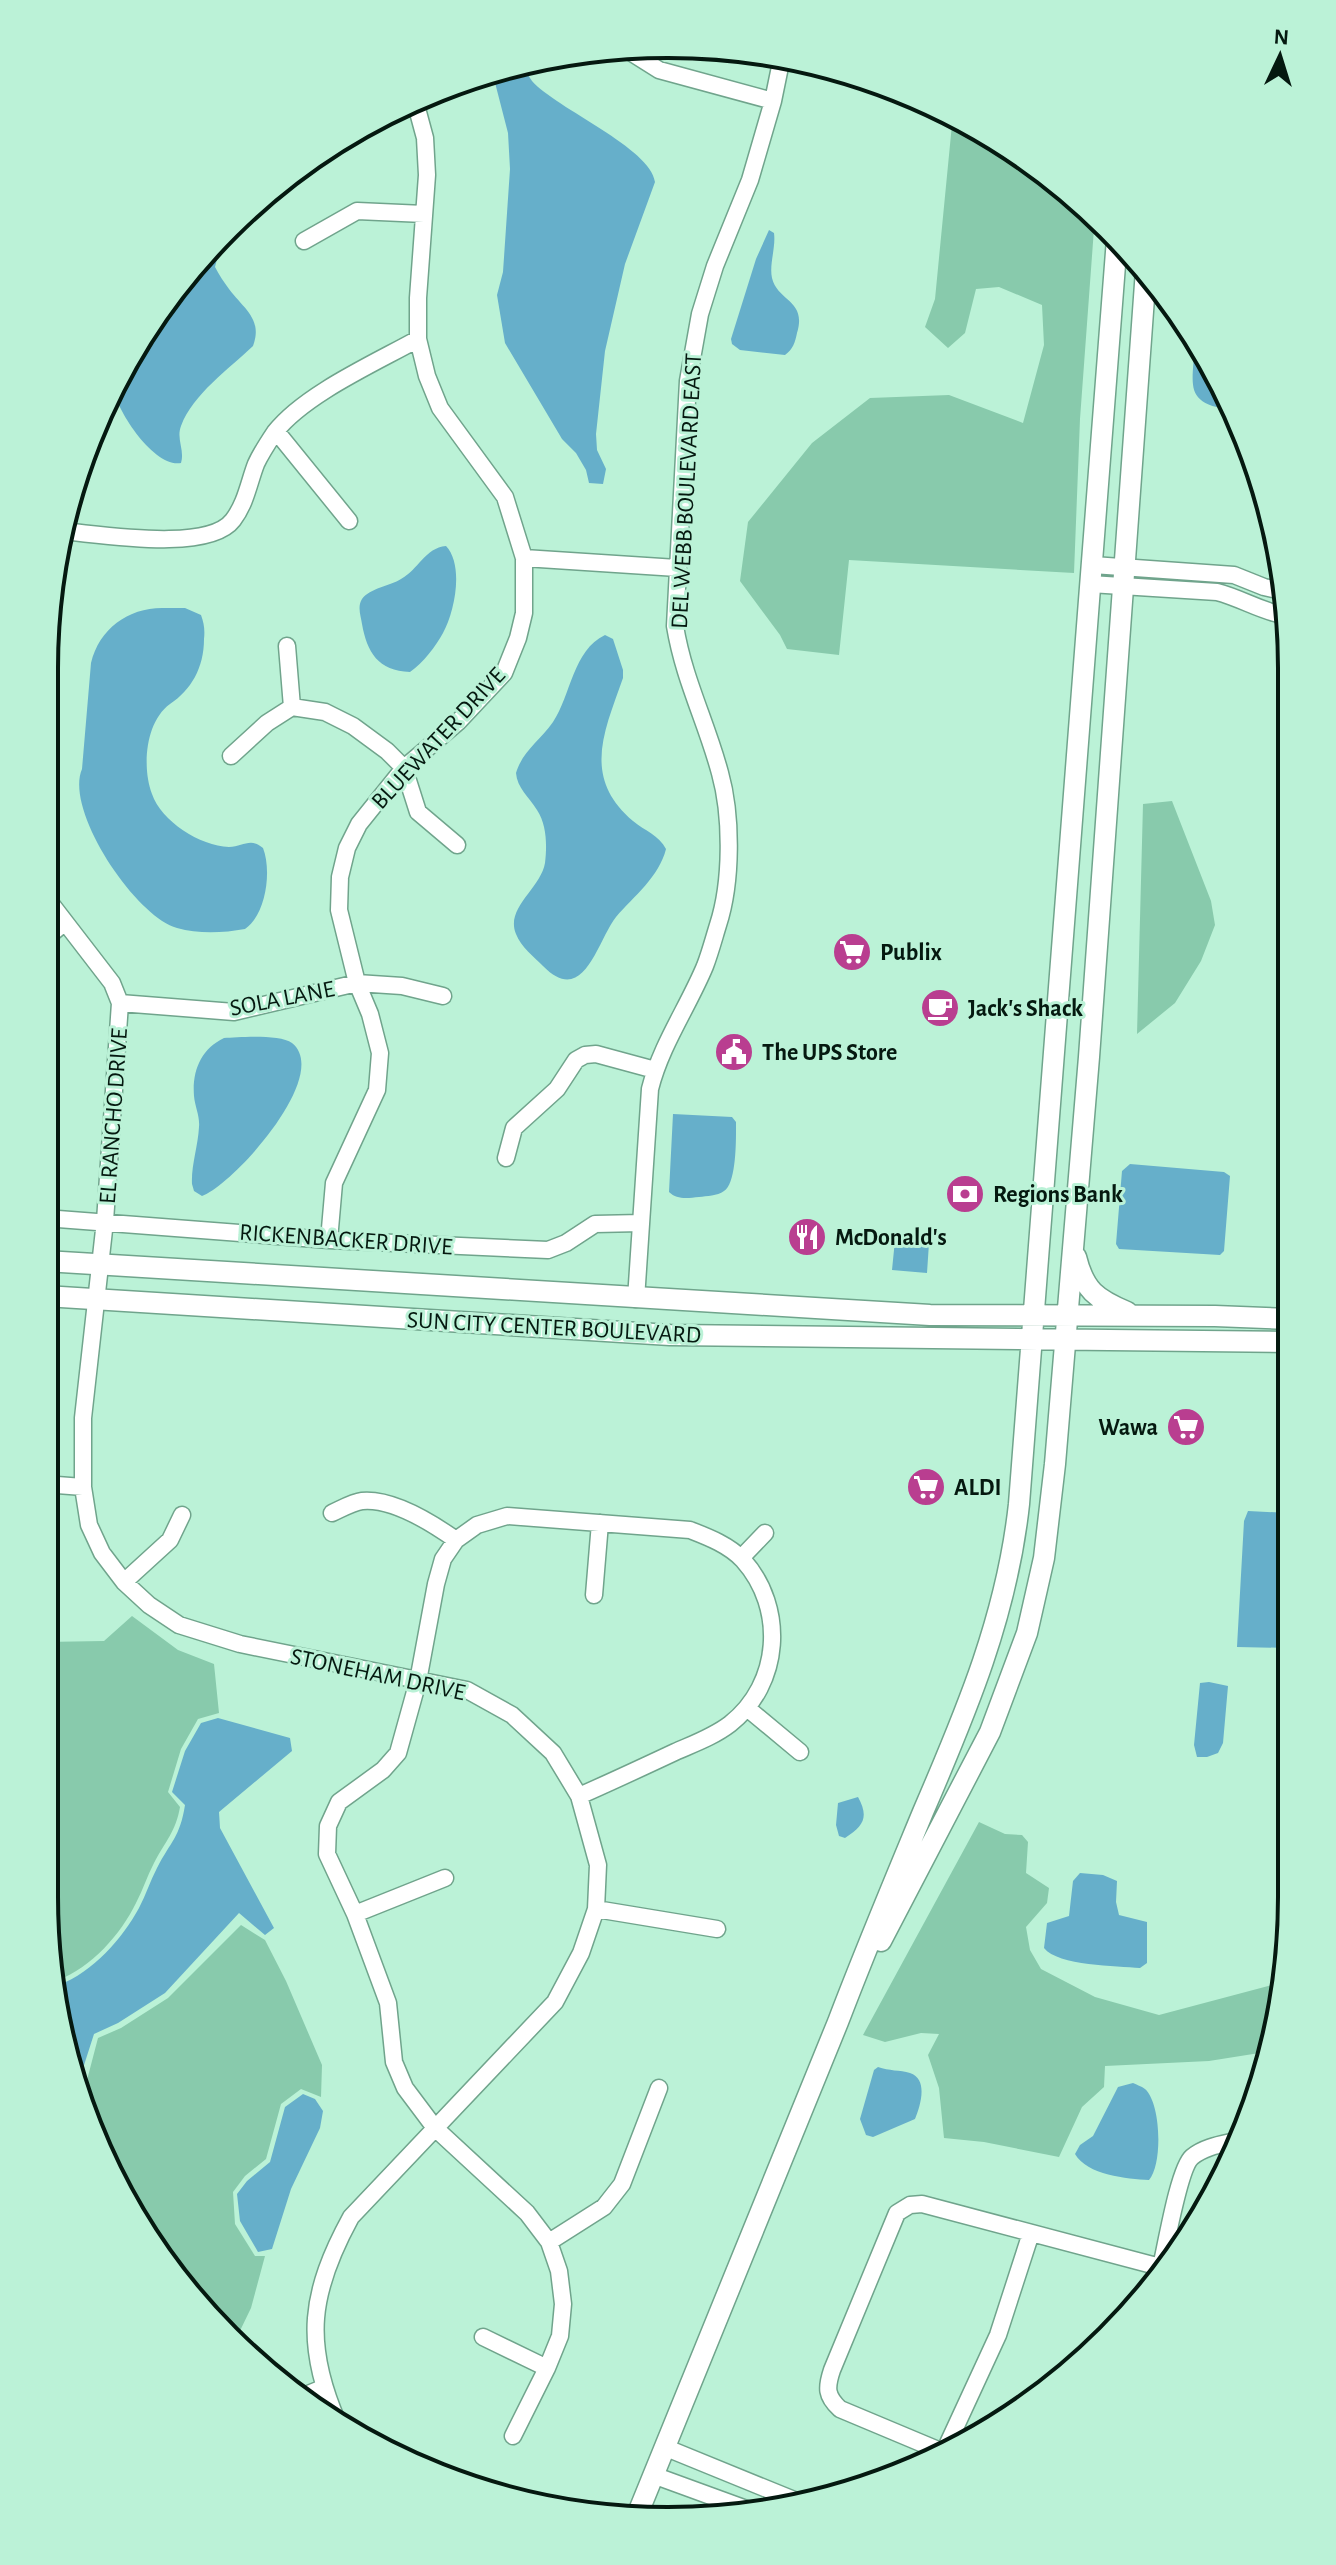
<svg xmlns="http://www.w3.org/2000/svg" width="1336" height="2565" viewBox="0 0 1336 2565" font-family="'Alegreya Sans',sans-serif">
<rect width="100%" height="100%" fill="#bbf2d7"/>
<!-- green -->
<path fill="#88caac" d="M953,114L1079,199L1095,215L1080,419L1074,573L849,560L839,655L787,649L780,635L740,581L748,522L812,443L870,398L949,395L1023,423L1044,345L1042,305L999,287L976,289L965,333L948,348L925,327L935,299Z
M1172,801L1211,901L1215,925L1201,961L1175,1003L1137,1034L1143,804Z
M132,1616L178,1650L214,1664L219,1713L198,1719L181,1749L168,1792L180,1807C176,1831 165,1842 154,1863C147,1876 143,1890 136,1903C121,1934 91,1968 58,1980L44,1897V1642L104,1641Z
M979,1822L1005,1834L1022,1835L1028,1842L1026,1873L1049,1888L1047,1903L1026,1927L1030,1950L1041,1969L1095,1997L1159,2015L1283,1982L1272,2051L1209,2061L1105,2066L1104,2087L1082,2107L1059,2157L984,2142L944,2138L939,2088L928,2055L939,2034L921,2033L885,2042L863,2035Z
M241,1925L265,1940L286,1981L322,2065L321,2097L301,2089L281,2104L266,2159L245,2176L233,2192L235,2224L255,2256H265L251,2308L237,2337L173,2277L81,2103L98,2038L121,2028L168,1998Z"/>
<!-- water -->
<path fill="#66afca" d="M523,64C526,69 528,76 532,81C557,109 651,148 655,182L625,264L605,351L596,434L597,450L606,469L603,484L589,483L586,470L576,453L562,439L505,343L497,295L503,272L510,169L508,133L492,71Z
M769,230L774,233C776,248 769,264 772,278C778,302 807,300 797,333C795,343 793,349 785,355L740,350L732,344L731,339L756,259Z
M212,246L218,255L215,267C219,275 224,282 229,289C244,309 263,319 253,346C229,369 193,394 181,426C176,439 185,450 181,463C154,468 116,410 113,387L173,288Z
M1195,343L1233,410C1182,404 1193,385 1195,343Z
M446,546C464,565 455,611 443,633C436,646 423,663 410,672C378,671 367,652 362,624C361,616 357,607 362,599C370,588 390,586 401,579C419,569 425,548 446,546Z
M162,608H185L201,615C204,623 205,630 204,639C204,668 191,690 170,704C145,722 142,768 152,794C161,821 200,846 229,847C243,847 250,837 263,848C272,871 266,915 245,929C223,933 198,934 177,928C136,917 64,811 82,769L91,663C99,629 128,608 162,608Z
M605,635L613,639L623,670V678C605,730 581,777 633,821C645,831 659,835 666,849C659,877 634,896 616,917C597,941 584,1008 543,966C534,957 521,947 516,934C505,908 541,888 545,863C547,846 547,825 537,810C529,797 517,788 516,773C523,750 540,741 553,722C571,695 573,650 605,635Z
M224,1038C239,1037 280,1034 292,1043C332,1075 234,1184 202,1196L194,1191L192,1184C191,1166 198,1146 199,1127C200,1116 195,1107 194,1096C192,1071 201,1049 224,1038Z
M673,1114L732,1117L736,1122C736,1137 737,1183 724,1191C717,1196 707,1196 699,1197C688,1198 677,1200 669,1192Z
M1130,1164L1224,1172L1230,1176L1224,1251L1220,1255L1119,1249L1116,1244L1122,1171Z
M895,1240L929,1243L927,1273L892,1270Z
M1248,1511L1289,1513L1290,1648L1237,1647L1244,1521Z
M1209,1682L1228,1686L1223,1743L1218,1753L1207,1757H1197L1194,1745L1200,1683Z
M218,1718L290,1738L292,1751L219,1812L220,1828L274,1928L265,1935L239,1913L165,1993L118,2023L94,2034L76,2090L59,1985C93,1972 122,1939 139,1908C146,1895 150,1881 157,1868C171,1841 180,1837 185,1805L172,1792L185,1751L201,1723Z
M858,1797C869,1817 864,1826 845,1838L839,1836L836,1825L838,1803Z
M1080,1873L1103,1875L1117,1881L1116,1902L1119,1915L1147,1922V1963L1140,1968C1117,1966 1058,1966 1044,1948L1047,1923L1069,1916L1073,1881Z
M878,2067C889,2071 900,2070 910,2073C929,2079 920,2107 915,2119L873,2137L866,2135L860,2119L874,2070Z
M1133,2083C1137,2085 1141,2086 1145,2089C1161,2103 1163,2164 1149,2180C1127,2179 1087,2175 1075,2154L1080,2145L1093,2136L1118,2087Z
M303,2094L315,2099L323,2111L320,2128L291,2189L272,2249L258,2252L240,2221L237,2194L247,2181L270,2162L285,2107Z"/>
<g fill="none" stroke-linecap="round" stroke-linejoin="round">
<defs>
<path id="minor" d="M624,48L659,70L773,101
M304,241L357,211L424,214
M276,431L349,521
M61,531C100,534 208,553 233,520C246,503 249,482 256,464C261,453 269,441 275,432C305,394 375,363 418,339
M524,558L677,568
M1093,565L1234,575L1264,587L1287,592
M1090,584L1217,592C1241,598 1262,612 1287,616
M287,646L292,707
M231,756L267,723L292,707L325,712L353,726L387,751L404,768L418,812L457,845
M45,896L112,983L120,1003L105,1221L83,1418V1487L89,1525L102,1553L124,1582L149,1605L179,1625L240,1644L467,1690L512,1715L553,1753L579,1796L598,1865L596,1909L581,1953L555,2002L351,2217C310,2292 303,2343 338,2423
M45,939L64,923
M120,1003L234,1012L357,983L402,986L443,996
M506,1158L514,1128L557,1089L576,1060L585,1055L596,1054L655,1070
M45,1218L329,1240L548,1250L566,1243L595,1224L641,1223
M329,1240L334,1183L377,1090L380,1053L370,1014L357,983L339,910L340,877L347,848L359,824L404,768L458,722L504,673L518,638L524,613V558L505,497L440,408L427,376L418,339V298L427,175L425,138L415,101
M636,1299L650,1089C661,1045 688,1007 705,966C710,953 714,938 718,925C732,882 732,816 720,773C706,721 684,680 675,626L688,381L700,314L715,266L750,180L773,101L782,57
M44,1484L83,1487
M332,1513C341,1509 353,1502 362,1501C393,1498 432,1523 456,1540
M741,1558L765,1533
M124,1582L170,1540L182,1515
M594,1595L600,1523
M747,1708L800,1752
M596,1909L717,1929
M355,1914L445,1878
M549,2242L604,2207L622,2184L659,2088
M1161,2267C1166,2246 1179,2168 1192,2157C1205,2146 1224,2144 1240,2140
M483,2337L547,2368
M301,2397L323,2388
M513,2436L547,2368L560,2336L563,2304L559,2271L549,2242L527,2213L435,2128L405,2088L394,2062L388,2003L355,1914L327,1854L328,1826L339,1802L383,1770L398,1753L418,1681L436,1584L443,1559L456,1540L477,1525L507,1516L690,1530C708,1537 729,1545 743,1560C786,1608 781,1684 730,1724C713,1737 693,1744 675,1752C643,1767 611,1782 579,1796
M664,2447L794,2500
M944,2452L998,2335L1031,2233
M945,2453L840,2409C826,2396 826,2388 832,2370L897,2213L910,2205L922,2204L1160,2267
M653,2475L749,2510"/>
<path id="major" d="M1076,1257C1084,1290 1096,1299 1127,1312
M45,1261L930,1315L1215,1316L1289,1319
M45,1296L670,1335L1289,1342
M881,1941L990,1732L1027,1633L1044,1558L1055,1464L1089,1057L1146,270
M638,2513L838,2022C865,1951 894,1882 923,1812C967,1710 1007,1615 1019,1504L1117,239"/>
</defs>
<!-- minor casing -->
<use href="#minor" stroke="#70a48c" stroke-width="19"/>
<!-- major casing -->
<use href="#major" stroke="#70a48c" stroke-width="23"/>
<!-- minor -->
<use href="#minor" stroke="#fff" stroke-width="16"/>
<!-- major -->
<use href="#major" stroke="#fff" stroke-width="20"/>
</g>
<!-- icons -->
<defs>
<symbol id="supermarket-disc" viewBox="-11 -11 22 22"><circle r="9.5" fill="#b93e90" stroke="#bbf2d7"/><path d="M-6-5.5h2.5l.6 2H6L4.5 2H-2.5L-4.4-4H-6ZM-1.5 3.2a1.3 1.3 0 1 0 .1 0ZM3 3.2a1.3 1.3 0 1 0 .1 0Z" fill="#fff"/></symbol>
<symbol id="cafe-disc" viewBox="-11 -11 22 22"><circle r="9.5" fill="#b93e90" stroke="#bbf2d7"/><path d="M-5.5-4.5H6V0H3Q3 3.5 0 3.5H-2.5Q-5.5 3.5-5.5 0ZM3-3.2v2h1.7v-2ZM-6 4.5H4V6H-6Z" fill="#fff"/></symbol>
<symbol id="civic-disc" viewBox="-11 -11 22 22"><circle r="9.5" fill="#b93e90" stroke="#bbf2d7"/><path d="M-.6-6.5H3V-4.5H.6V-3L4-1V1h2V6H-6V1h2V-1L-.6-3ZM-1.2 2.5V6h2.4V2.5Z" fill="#fff"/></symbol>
<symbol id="bank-disc" viewBox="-11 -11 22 22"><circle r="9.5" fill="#b93e90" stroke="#bbf2d7"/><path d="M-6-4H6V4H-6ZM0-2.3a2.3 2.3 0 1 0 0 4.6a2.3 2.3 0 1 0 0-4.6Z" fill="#fff"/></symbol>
<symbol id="restaurant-disc" viewBox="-11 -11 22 22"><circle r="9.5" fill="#b93e90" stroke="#bbf2d7"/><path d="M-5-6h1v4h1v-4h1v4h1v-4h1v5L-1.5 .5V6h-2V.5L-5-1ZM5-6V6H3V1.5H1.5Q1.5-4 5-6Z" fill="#fff"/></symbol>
</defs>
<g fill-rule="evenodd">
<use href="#supermarket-disc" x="830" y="930" width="44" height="44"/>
<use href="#cafe-disc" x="918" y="986" width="44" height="44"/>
<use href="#civic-disc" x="712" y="1030" width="44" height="44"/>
<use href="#bank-disc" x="943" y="1172" width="44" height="44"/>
<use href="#restaurant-disc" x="785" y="1215" width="44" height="44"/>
<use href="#supermarket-disc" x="1164" y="1405" width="44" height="44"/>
<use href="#supermarket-disc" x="904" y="1465" width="44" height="44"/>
</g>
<g text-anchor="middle" stroke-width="6" stroke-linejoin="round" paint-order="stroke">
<!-- street labels -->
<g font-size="24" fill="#051910" stroke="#bbf2d7">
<text transform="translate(686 491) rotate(-87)" y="8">DEL WEBB BOULEVARD EAST</text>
<text transform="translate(438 738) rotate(-47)" y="8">BLUEWATER DRIVE</text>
<text transform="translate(282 998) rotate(-11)" y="8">SOLA LANE</text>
<text transform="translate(113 1116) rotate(-86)" y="8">EL RANCHO DRIVE</text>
<text transform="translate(346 1239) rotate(4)" y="8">RICKENBACKER DRIVE</text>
<text transform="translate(554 1327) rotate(3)" y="8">SUN CITY CENTER BOULEVARD</text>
<text transform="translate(378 1674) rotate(12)" y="8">STONEHAM DRIVE</text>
</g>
<!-- poi labels -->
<g font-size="24" font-weight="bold" fill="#051910" stroke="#bbf2d7" text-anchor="start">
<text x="880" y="960">Publix</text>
<text x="968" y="1016">Jack's Shack</text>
<text x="762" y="1060">The UPS Store</text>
<text x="993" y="1202">Regions Bank</text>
<text x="835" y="1245">McDonald's</text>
<text x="1158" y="1435" text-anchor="end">Wawa</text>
<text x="954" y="1495">ALDI</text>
</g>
</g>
<!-- crop -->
<path d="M0 0H1336V2565H0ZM668 58H668A610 610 0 0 1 1278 668V1897A610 610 0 0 1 668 2507H668A610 610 0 0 1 58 1897V668A610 610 0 0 1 668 58Z" fill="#bbf2d7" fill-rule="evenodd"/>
<path fill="none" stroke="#051910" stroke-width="4" d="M668 58H668A610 610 0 0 1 1278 668V1897A610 610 0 0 1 668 2507H668A610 610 0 0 1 58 1897V668A610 610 0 0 1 668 58Z"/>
<!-- north arrow -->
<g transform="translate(1280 56) rotate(4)" stroke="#bbf2d7" stroke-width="6" paint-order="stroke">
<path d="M0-6L14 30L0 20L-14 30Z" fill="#051910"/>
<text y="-12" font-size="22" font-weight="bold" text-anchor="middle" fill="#051910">N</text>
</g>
</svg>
